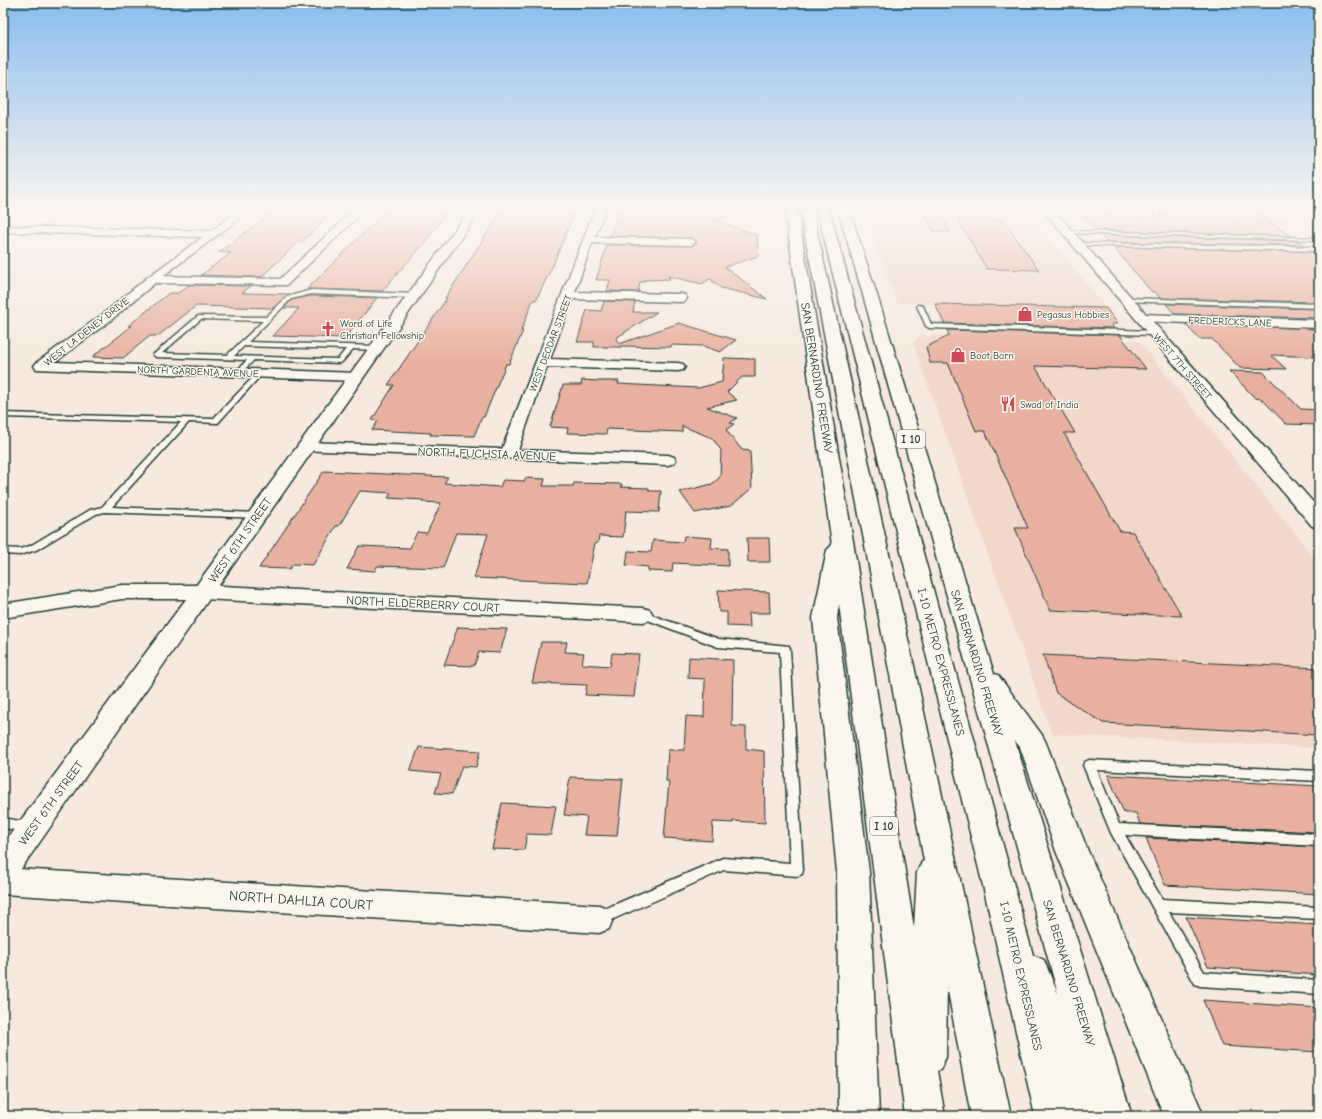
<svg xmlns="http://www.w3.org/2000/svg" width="1322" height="1119" viewBox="0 0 1322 1119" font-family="'Comic Neue',sans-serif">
<rect width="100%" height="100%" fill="#f7e9dd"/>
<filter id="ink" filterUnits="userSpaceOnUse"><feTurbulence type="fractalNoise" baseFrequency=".025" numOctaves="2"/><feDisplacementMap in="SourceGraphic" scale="8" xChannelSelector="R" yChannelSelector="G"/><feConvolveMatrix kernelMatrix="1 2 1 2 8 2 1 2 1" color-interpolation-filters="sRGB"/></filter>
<g filter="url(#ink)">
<!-- built -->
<path fill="#f2d8ca" d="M863,209H1026L1106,308L897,303Z
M936,335L1139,341L1319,563V748L1052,734L913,343L919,337Z"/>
<!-- building -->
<path fill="#e8b09f" stroke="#1f3d34" d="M284,209L335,210L319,223H322L301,242H299L261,277L201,275L231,253L219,252L273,212H281Z
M388,209H440L437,212H447L421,247L382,291L307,289Z
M503,209H576L553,265L536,300H533L521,331H523L509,364H506L484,417H482L474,436L430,435L431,433L372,430L378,421L372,420L394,385H388L447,298H445Z
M627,209H737L738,213L714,220L757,235L758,256L725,267L767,299L721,288L710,279L702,284L668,276L670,279L644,280V282H640L638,292L607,291L610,280H596L607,245L691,246L697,243L691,238L610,236L619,211Z
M922,209H938L950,232L934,231Z
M1077,209H1150L1158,217L1164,215L1158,209H1252L1290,236L1096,230Z
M957,219L1003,220L1039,270L987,269Z
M1101,235L1297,241L1304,245L1107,242Z
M1113,247L1314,252L1319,256V302L1160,298L1155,292H1152Z
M189,285L251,286L242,293L291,294L286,296L273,308L196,306L158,336H150L123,358L92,357L123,333L131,326H128L169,293H178Z
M311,296L377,298L345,338L273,336L299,308H284L292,300Z
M604,301L635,302L633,312H657L616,338L619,344L679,323L736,340L720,352L703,346L671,345V347L620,346L621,347H594V342H577L587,310L601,311Z
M935,304L1106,308L1118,324H1111L1114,328L944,323Z
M1166,304L1319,309V318L1175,314Z
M1185,324L1319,329V357L1271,355L1286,369L1240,368L1212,339H1199Z
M947,330L1120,335L1146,369L1035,366L1075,433H1064L1120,531L1133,532L1182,616L1050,610L1015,528H1028L985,431H976L948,363H930L926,347L949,336Z
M724,358L755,359V377H742L727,392L737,400L707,407L737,418L730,423L734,424L726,430L742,450L750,451L752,488L731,506L695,513L680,492L712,484L720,477L721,450L712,438L682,426V432L607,429L606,434L567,433L568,428L550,427L563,385H581L582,380L598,381H619L618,384L698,388L722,382Z
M1229,371L1263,372L1301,409L1319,410V425L1286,424L1262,399L1255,398Z
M324,471L448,477L444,483L500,487L503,480L525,481V478L545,479L543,486H573L574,483L622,484L621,487L649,488V491H661L659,512L626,511L623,537L599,536L598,543H595L587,583L474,578L488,534L456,533L443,568L377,566L375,571L347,569L359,546L410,548L417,532L427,533L441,503L422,502L423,500L388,498L391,493L360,491L339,526H336L313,565L293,564L289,569L259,568Z
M684,536L712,538L711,548L728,549V566L673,563L672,572L648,571V567L626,565L628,551L651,552L653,540L683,542Z
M747,538H769L770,562H748Z
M718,590L769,592L770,613H749L750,627L727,626V612H719Z
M458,627L507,629L500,653L479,652L474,666L444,665Z
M541,642H567L565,652L584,653L582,664L610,666L612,653L639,654L634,697L585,695L587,685L532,683Z
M1043,655L1319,668V735L1103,723L1056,693Z
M689,657L733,660L732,726L746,727V749L764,751L765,823L733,821V823L713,822L712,841L664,838L669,781H666L668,750H684L686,716L704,717L705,679L688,678Z
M419,747L480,751L476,767L462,766L452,794L435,793L441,774L410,771Z
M1108,775L1319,786V832L1140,824L1136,813H1124Z
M570,777L623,779L617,836L584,835L587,817L564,815Z
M502,803L556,806L551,835L527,834L524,850L492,849Z
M1146,838L1319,847V894L1165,885Z
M1186,917L1319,925V975L1208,967Z
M1203,1000L1319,1008V1052L1222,1046Z"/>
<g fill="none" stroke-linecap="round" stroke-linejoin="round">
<defs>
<path id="service" d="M1151,209H1156L1162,215L1158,216Z
M1315,209H1319V211Z
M1067,231L1319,238V240L1065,233V231Z
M1078,243L1319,247V251L1076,245V243Z
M311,290L415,294L418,296L415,298L311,294L291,299L248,342L377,346L380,348L377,350L353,349L342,362L340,363L254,360L240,374L238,375L235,373L247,360L156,357L153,355L198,316L266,317L287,297ZM201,319L263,321L227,355L162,353ZM244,346L346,349L338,359L234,356Z
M1126,298L1319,304V308L1124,301V299Z
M918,305L923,306L931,324L1154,331L1157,333L1154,335L929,328L926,326L917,306Z
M259,372L261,373V375L218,423L189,422L112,507L257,513L260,514L261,516L260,518L105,512L96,514L36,550L20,555L3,554V548L20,549L30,546L90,510L102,507L181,422L3,417V413L213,419L257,373Z
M643,612L719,639L789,646L790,649L803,870L802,874L797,876L724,870L600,925L595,923L593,918L595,913L723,858L790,863L780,652L718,647L640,617L638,615L640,613Z
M1089,760L1319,771V781L1097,770L1119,824L1319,834V846L1125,835L1162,899L1319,907V919L1169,912L1204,972L1319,980V994L1200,986L1195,984L1111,833L1083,765L1085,762Z
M3,818L32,823L34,827L32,831L28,832L3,828Z"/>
<path id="minor" d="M240,209H252L163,276L280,279L355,209H366L287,285L155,283L111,320L55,362L356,373L361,374L363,377L361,380L356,381L36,369L34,366L36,363L103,314L148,277L203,237L3,232V226L211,231Z
M595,209H605L595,237L691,239L696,242L691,245L592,243L575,292L681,294L685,295L687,298L685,301L681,302L572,299L550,359L678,363L683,364L685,367L683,370L678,371L547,367L518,450L668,455L674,457L676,460L674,463L668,465L299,450L297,447L299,444L305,442L502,449Z
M1142,314L1319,320V328L1138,321L1136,318L1138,315Z
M122,585H203L643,608L650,610L653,615L650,620L643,622L203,599H122L3,618V604Z
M3,868L599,905L609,909L613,919L609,929L599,933L3,894Z"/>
<path id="tertiary" d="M470,209H481L14,879L3,884V844L195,587Z"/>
<path id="secondary" d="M1042,209H1053L1319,509V528L1312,526Z"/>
<path id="motorway" d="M785,209H797L852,535L914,928L917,872L922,862L924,861L890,675L800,209H812L916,675L1011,1116H971L947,986L946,1057L940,1070L937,1071L945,1116H905L839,604L837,618L869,872L879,1116H839L837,872L813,618L827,550L832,545Z
M817,209H829L1033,955L1044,960L1058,994L863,295L838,209H849L877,295L994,674L998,675L1042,735L1046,743L1088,851L1204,1116H1164L1056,851L1020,747L1015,741L1132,1116H1035L985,894Z"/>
</defs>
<!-- service casing -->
<use href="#service" stroke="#1f3d34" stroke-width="3"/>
<!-- minor casing -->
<use href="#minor" stroke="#1f3d34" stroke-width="3"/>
<!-- tertiary casing -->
<use href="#tertiary" stroke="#1f3d34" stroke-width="3"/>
<!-- secondary casing -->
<use href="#secondary" stroke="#1f3d34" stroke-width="3"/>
<!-- motorway casing -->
<use href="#motorway" stroke="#1f3d34" stroke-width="3"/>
<!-- path -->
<path stroke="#1f3d34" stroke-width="1.5" stroke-dasharray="0.5 1.5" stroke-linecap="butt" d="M1102,209L1110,217
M1200,209L1213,219
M1073,216L1084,217
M1097,217L1147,218
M1170,218L1249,220L1234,209
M1249,220L1285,221L1267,209
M1256,220L1265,227"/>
<!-- service -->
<use href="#service" fill="#fbf7ec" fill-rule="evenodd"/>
<!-- minor -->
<use href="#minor" fill="#fbf7ec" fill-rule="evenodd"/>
<!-- tertiary -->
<use href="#tertiary" fill="#fbf7ec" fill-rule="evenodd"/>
<!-- secondary -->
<use href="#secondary" fill="#fbf7ec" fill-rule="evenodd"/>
<!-- motorway -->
<use href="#motorway" fill="#fbf7ec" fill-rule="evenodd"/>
</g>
</g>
<!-- sky -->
<linearGradient id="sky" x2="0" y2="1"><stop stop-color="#89bdee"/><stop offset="0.57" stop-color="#fbf5f0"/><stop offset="1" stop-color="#fbf5f0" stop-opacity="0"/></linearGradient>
<rect width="1322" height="366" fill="url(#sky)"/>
<!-- icons -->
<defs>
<symbol id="shop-bare" viewBox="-9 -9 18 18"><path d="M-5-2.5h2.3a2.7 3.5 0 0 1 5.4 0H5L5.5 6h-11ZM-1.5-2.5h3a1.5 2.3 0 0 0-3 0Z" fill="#d1495b" stroke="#fbf7ec" stroke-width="2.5" paint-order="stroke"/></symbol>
<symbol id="church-bare" viewBox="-9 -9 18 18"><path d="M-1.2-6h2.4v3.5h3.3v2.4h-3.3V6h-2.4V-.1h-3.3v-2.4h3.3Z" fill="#d1495b" stroke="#fbf7ec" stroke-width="2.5" paint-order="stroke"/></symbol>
<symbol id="restaurant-bare" viewBox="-9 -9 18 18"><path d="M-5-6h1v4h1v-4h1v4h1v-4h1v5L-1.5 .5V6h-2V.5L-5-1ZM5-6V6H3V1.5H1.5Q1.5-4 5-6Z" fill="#d1495b" stroke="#fbf7ec" stroke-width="2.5" paint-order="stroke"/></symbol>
</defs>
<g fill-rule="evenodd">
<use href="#shop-bare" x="1014" y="303" width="22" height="22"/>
<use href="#church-bare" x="317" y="318" width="22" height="22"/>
<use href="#shop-bare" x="947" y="344" width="22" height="22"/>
<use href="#restaurant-bare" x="997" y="393" width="22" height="22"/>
</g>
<g text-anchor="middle" stroke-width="3" stroke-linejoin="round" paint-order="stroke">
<!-- far-poi labels -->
<g font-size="10" fill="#1f3d34" stroke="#fbf7ec" text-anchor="start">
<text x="1037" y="318">Pegasus Hobbies</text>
<text x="340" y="327">Word of Life<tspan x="340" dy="12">Christian Fellowship</tspan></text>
<text x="970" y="359">Boot Barn</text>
<text x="1020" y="408">Swad of India</text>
</g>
<!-- far-street labels -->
<g font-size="10" fill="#1f3d34" stroke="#fbf7ec">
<text transform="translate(1230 321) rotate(2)" y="4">FREDERICKS LANE</text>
<text transform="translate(86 331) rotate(-38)" y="4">WEST LA DENEY DRIVE</text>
<text transform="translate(550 343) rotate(-69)" y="4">WEST DEODAR STREET</text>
<text transform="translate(1183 366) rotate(49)" y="4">WEST 7TH STREET</text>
<text transform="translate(198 371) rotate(2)" y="4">NORTH GARDENIA AVENUE</text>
</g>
<!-- shield labels -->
<g fill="#fbf7ec" stroke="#61756b" stroke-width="1">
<rect x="897" y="430" width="28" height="18" rx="3"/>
<rect x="870" y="817" width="28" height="18" rx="3"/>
</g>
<g font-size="11" font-weight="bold" fill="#1f3d34">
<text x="911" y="443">I 10</text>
<text x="884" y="830">I 10</text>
</g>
<!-- street labels -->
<g font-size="12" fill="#1f3d34" stroke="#fbf7ec">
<text transform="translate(817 378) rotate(81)" y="4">SAN BERNARDINO FREEWAY</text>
<text transform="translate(487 454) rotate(2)" y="4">NORTH FUCHSIA AVENUE</text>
<text transform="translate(240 540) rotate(-55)" y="4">WEST 6TH STREET</text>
<text transform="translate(423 604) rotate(3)" y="4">NORTH ELDERBERRY COURT</text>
<text transform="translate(941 662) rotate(75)" y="4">I-10 METRO EXPRESSLANES</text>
<text transform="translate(977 663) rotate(73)" y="4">SAN BERNARDINO FREEWAY</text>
<text transform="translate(51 803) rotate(-54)" y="4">WEST 6TH STREET</text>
<text transform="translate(1069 973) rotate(73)" y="4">SAN BERNARDINO FREEWAY</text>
<text transform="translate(1021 976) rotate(77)" y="4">I-10 METRO EXPRESSLANES</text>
</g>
<!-- near-street labels -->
<g font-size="14" fill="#1f3d34" stroke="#fbf7ec">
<text transform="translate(301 900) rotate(4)" y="5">NORTH DAHLIA COURT</text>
</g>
</g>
<!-- margin -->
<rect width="1322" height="1119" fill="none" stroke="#fbf7ec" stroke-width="16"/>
<rect x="8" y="8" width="1306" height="1103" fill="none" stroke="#1f3d34" stroke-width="1.5" filter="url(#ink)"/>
</svg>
